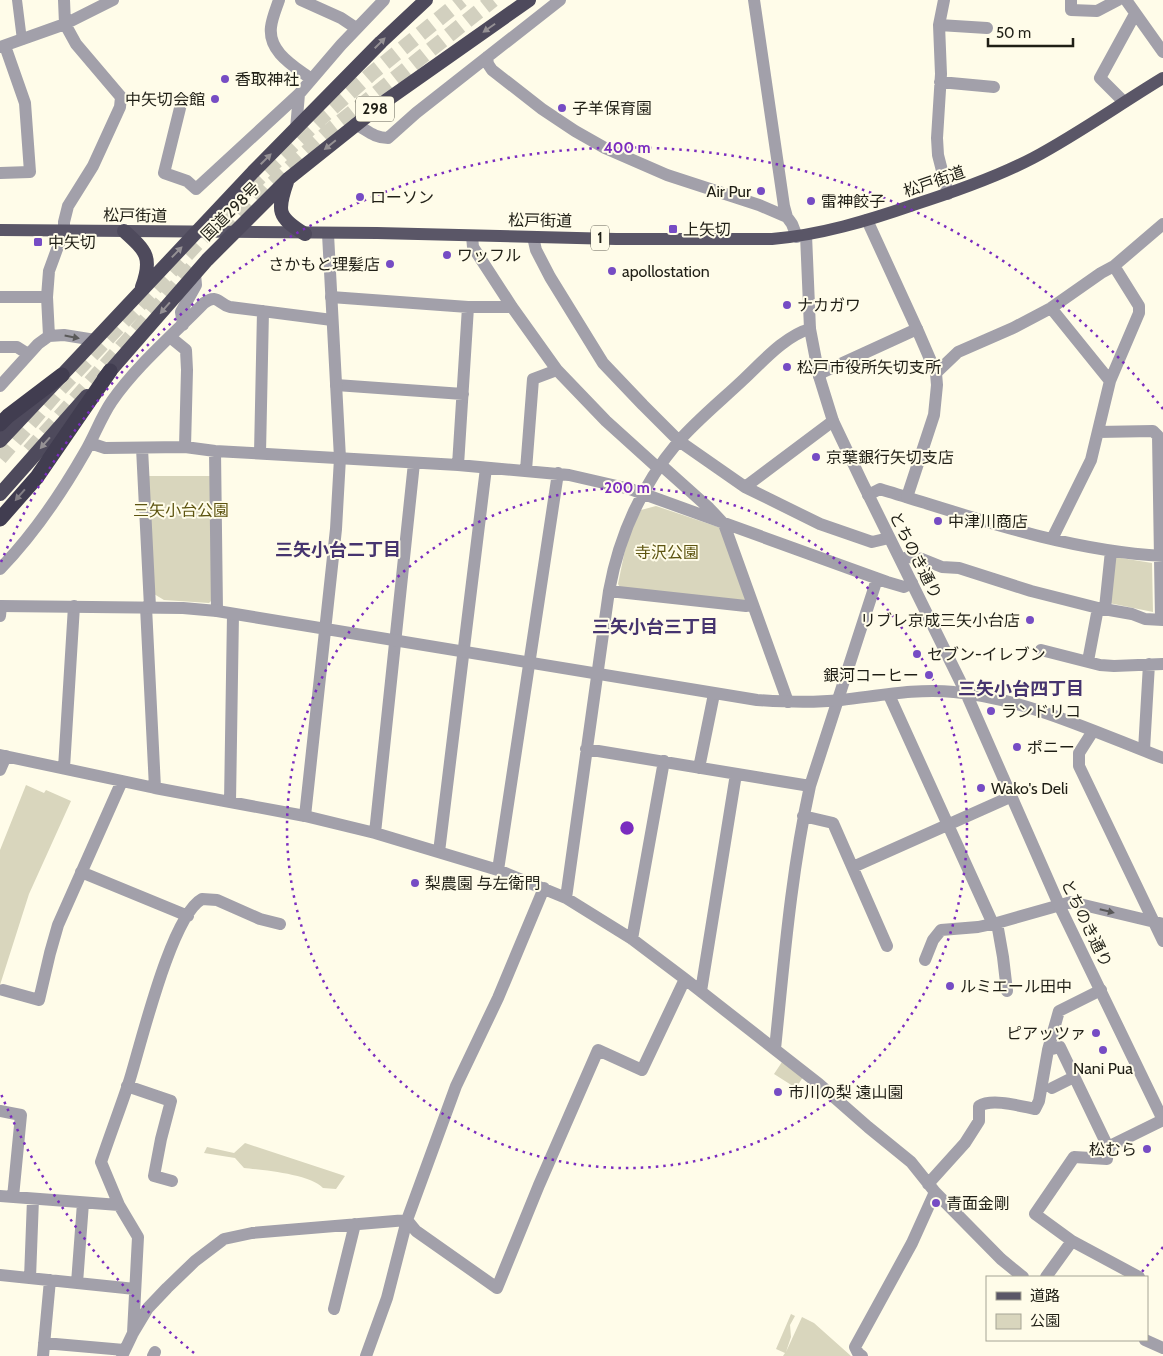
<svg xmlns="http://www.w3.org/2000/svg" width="1163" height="1356" viewBox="0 0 1163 1356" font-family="Cabin,'Noto Sans JP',sans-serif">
<rect width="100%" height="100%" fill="#fffce9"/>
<!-- green -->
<path fill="#d9d6bd" d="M147,476H213L214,598L209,603L164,600L154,594Z
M656,506L724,529L747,602L621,589L618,584L627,540L641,510Z
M1115,557L1152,563L1153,612L1109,603Z
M26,785L44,793L46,790L71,801L29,894L0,985V850Z
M782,1062L803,1077L796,1088L774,1074Z
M245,1143L345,1176L336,1189L323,1188C310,1174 263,1170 244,1168L235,1158L204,1153L207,1147L234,1153Z
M791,1314L795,1316L790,1325L791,1337L786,1352L802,1317L814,1323L851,1356H783L785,1353L776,1349Z"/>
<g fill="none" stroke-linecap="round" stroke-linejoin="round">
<!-- motorway-tunnel -->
<path stroke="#d2d0bf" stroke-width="15" stroke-dasharray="15 8" stroke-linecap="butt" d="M225,233L269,187L329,131L493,0
M29,451L192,268
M0,458L58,391L260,177L320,119L371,74L462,0"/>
<!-- pedestrian -->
<path stroke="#a2a0aa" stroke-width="10" d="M17,0L22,40"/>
<!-- minor -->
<path stroke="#a2a0aa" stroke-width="12" d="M279,0C276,9 272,18 271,27C268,52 294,66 311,79
M301,0L341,18L356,28
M754,0L784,206L787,217
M944,0L939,25L941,74L937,138L938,155L948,194
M1071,0V10L1097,11L1118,0
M1126,0L1163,52
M939,25L987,28
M0,47L65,24L113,0
M487,57L488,64L492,70L542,109L575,131L605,148L667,175L759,205L787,217L792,224L797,237
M940,82L994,87
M1124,102L1100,78L1135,14
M181,104L164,173L187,181L196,189L299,94L341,45L384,0
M355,124C367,130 374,138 388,138L416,113L560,0
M296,129L299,94
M0,173L30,172L25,103L5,46
M472,236L473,247L512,307L557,370L606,421L658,468
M533,237L536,250L550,277L603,363L643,405L679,441L745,487L820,524L872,542L889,538
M0,297H47
M331,297L468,307H512
M1051,308L1110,381
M183,325L181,312L196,285L195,274
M49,336L64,335L95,340
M170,337L186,350L187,370L185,447
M0,347H17L28,354
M936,373L958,352L1013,328L1051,308L1101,273L1114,266L1163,224
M819,376L823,372L917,329
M336,385L463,394
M0,386L38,344L49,336L47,297L49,271L64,230V222L68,206L93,166L120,107L121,97L76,44L65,24L64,0
M1098,432L1153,431L1158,436L1161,620
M90,443L105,448L185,447L215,451L458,465L569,475L630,489L887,582L904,587L912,583
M142,448L150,607
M215,451L217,611
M260,453L263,311
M458,465L468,307
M661,465L709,508L724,524L788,702
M526,470L533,379L557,370
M745,487L833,421
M868,495L880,489C972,517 1066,551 1163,556
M1052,539L1091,460L1110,381L1139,313V306L1114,266
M901,559L909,557L922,559L942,567L959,568L1031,591L1098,608
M0,569C34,534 61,494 85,452C95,435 101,417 112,401C137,365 173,335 204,303C218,293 218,304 230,307L332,320
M609,591L746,606L752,604
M146,607L155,788
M1105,608L1111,551
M0,616L1,606
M1041,650L1100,665L1114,666L1163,664
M1088,661L1098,608L1132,614L1145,619L1163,620
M889,695L993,924
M1093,731L1079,753V766L1163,941
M586,749L810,786
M1144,750L1149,664
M0,755L155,788L305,816L375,833L498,870L566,898L632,939L685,979L819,1084L868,1127L911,1162L935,1192L1001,1259L1023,1277
M64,768L74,606
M699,768L714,694
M0,770L6,756
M230,802L233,614
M803,816L833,823L887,946
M375,833L414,463
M439,852L486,468
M853,867L1010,797
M498,870L558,473
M81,872L188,916
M566,898L609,591C619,536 642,485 678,442C697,420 723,399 744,379C762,362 786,335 810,329
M997,923L1003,957L1007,991
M632,939L664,761
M925,960L933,940L941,930L978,927L997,923L1071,902L1163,924
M3,990L39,1000L50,953L58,925L122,781
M701,991L736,774
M775,1049C784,961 791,873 810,786L877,579
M1048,1050L1060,1047L1108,1147
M127,1086L171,1101L161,1139L154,1176L172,1181
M1052,1088L1074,1077
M0,1111L21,1115L13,1197
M928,1184L965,1143L979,1121V1106C992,1098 1020,1106 1035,1109L1039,1101L1048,1050L1059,1011L1101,990
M0,1196L119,1205
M407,1220L416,1231L497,1288L539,1185L598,1050L642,1070L685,979
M1072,1241L1139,1277
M0,1275L135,1289
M1046,1277L1072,1241L1035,1214L1074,1157L1107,1159L1108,1147L1163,1120
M30,1278L33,1199
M77,1283L83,1203
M334,1309L355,1224
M133,1333L138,1237L119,1205L101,1162C110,1135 120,1109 129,1082C141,1044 171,916 202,899L217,900L260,919L280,924
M1145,1340L1163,1348
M44,1343L124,1350
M43,1356L50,1280
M122,1356L133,1333L148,1308L167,1288L195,1261L224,1239L252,1233L407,1220
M153,1356L155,1352
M366,1356L387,1298L407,1220L456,1086L498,998L544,888
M862,1356L858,1353L855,1347L912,1243L935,1192"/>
<!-- tertiary -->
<path stroke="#a2a0aa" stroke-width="12" d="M867,220L917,329L936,373L937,385L934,415L907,497
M806,235L810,329L819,376L833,421L862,482L966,693L1060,907L1163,1120
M0,606L183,608L217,611L757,700C785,702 813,703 841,700C878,696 917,688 954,692C1024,698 1097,733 1163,758
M305,816L336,529L340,458L328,234"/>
<!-- primary -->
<path stroke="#5a5667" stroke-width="12" d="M0,230L377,233L616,239H772C820,235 867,221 913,205C954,192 995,178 1033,158C1078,134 1120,104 1163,78"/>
<!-- trunk -->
<path stroke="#4e4a5c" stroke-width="14" d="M287,182C277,211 277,217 305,234
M124,231C146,251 153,257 142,287
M104,378L207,260L288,179L387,100L529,0
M0,441L253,172L381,42L426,0
M0,494L87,396"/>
<!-- motorway -->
<path stroke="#413d50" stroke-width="15" d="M0,424L8,416L62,375
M0,519L37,477L110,371"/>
</g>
<!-- one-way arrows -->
<defs><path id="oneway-solid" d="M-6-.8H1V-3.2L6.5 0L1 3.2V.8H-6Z" transform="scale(1.25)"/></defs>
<g fill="#959194">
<use href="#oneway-solid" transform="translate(489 28) rotate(145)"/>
<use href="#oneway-solid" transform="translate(380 43) rotate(-45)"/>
<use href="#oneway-solid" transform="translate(330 145) rotate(141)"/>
<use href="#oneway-solid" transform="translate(266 159) rotate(-45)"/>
<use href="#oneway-solid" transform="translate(177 252) rotate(-46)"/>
<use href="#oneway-solid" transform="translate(165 308) rotate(131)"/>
<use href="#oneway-solid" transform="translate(45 443) rotate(131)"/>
</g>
<g fill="#5a5959">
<use href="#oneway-solid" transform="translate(72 337) rotate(11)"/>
<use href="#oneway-solid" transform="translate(1107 911) rotate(14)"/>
</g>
<use fill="#848086" href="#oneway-solid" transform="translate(20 495) rotate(131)"/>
<!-- distance rings -->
<g fill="none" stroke="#7b2cbf" stroke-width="2.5" stroke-dasharray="2.5 5">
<circle cx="627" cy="828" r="340"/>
<path d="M1163 1247A680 680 0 0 1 1140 1274M194 1353A680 680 0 0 1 1 1094M1 562A680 680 0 0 1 1163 409"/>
</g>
<!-- markers -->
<g fill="#764cc4" stroke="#fffce9" stroke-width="2">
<circle cx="225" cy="79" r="5"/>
<circle cx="215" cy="99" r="5"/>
<circle cx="562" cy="108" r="5"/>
<circle cx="761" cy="191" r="5"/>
<circle cx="360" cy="197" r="5"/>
<circle cx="811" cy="201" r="5"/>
<rect x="668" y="224" width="10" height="10" rx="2.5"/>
<rect x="33" y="237" width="10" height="10" rx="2.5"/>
<circle cx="447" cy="255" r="5"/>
<circle cx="390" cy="264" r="5"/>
<circle cx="612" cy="271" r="5"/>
<circle cx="787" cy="305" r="5"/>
<circle cx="787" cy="367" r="5"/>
<circle cx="816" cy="457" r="5"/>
<circle cx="938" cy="521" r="5"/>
<circle cx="1030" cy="620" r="5"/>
<circle cx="917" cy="654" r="5"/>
<circle cx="929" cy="675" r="5"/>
<circle cx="991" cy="711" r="5"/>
<circle cx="1017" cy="747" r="5"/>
<circle cx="981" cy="788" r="5"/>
<circle cx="415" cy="883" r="5"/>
<circle cx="950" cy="986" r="5"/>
<circle cx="1096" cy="1033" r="5"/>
<circle cx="1103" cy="1050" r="5"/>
<circle cx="778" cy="1092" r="5"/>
<circle cx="1147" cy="1149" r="5"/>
<circle cx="936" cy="1203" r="5"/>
</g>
<g text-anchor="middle" stroke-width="4" stroke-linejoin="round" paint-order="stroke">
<!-- shield labels -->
<g fill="#fffce9" stroke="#636155" stroke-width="1">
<rect x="356" y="96.5" width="38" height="25" rx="4"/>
<rect x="591" y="225.5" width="18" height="25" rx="4"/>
</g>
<g font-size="15" font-weight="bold" fill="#201f16">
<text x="375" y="114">298</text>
<text x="600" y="243">1</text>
</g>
<!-- poi labels -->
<g font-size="16" fill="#201f16" stroke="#fffce9" text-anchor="start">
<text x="235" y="85">香取神社</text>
<text x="205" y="105" text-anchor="end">中矢切会館</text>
<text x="572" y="114">子羊保育園</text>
<text x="751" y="197" text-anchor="end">Air Pur</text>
<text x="370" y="203">ローソン</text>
<text x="821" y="207">雷神餃子</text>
<text x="683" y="235">上矢切</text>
<text x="48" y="248">中矢切</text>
<text x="457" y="261">ワッフル</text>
<text x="380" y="270" text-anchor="end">さかもと理髪店</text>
<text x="622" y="277">apollostation</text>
<text x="797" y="311">ナカガワ</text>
<text x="797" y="373">松戸市役所矢切支所</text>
<text x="826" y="463">京葉銀行矢切支店</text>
<text x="948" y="527">中津川商店</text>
<text x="1020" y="626" text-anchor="end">リブレ京成三矢小台店</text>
<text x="927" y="660">セブン-イレブン</text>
<text x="919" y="681" text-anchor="end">銀河コーヒー</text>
<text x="1001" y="717">ランドリコ</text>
<text x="1027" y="753">ポニー</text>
<text x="991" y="794">Wako's Deli</text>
<text x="425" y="889">梨農園 与左衛門</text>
<text x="960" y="992">ルミエール田中</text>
<text x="1086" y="1039" text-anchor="end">ピアッツァ</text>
<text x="1103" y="1074" text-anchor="middle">Nani Pua</text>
<text x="788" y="1098">市川の梨 遠山園</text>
<text x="1137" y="1155" text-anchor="end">松むら</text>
<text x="946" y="1209">青面金剛</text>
</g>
<!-- street labels -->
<g font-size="16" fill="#201f16" stroke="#fffce9">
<text transform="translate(934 181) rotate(-19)" y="6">松戸街道</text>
<text transform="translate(230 211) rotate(-45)" y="6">国道298号</text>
<text transform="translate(135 215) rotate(1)" y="6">松戸街道</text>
<text transform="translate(540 220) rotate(1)" y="6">松戸街道</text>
<text transform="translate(916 555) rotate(63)" y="6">とちのき通り</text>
<text transform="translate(1087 923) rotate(64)" y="6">とちのき通り</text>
</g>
<!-- park labels -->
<g font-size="16" fill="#5d5410" stroke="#fffce9">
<text x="181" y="516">三矢小台公園</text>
<text x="667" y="558">寺沢公園</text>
</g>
<!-- neighbourhood labels -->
<g font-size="18" font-weight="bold" fill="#46346f" stroke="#fffce9">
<text x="338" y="556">三矢小台二丁目</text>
<text x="655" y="633">三矢小台三丁目</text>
<text x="1021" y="695">三矢小台四丁目</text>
</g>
</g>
<circle cx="627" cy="828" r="8" fill="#7b2cbf" stroke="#fffce9" stroke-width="2.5"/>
<g font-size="15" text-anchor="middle" font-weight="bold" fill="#7b2cbf" stroke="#fffce9" stroke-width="4" stroke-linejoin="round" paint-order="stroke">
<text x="627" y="153">400 m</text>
<text x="627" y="493">200 m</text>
</g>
<!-- legend -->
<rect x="986" y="1276" width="162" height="65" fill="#fffce9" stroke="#a6a495"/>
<rect x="996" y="1292" width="25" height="8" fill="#5a5667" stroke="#a6a495"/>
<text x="1030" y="1301" font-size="15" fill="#201f16">道路</text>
<rect x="996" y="1314" width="25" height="15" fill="#d9d6bd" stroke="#a6a495"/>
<text x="1030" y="1326" font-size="15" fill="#201f16">公園</text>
<!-- scale -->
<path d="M988 38v8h85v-8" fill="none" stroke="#201f16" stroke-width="2.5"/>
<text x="996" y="38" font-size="15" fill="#201f16" stroke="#fffce9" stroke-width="4" paint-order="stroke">50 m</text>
</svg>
